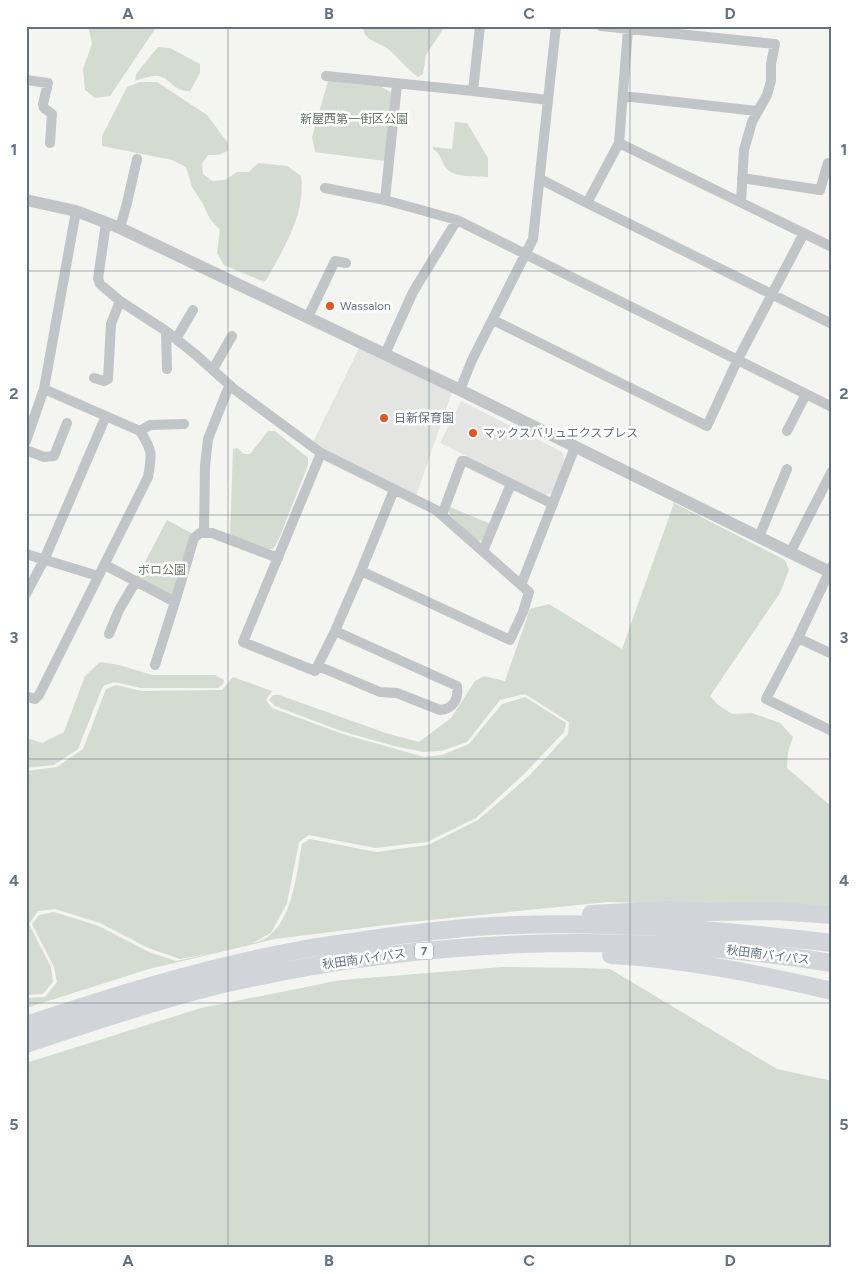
<svg xmlns="http://www.w3.org/2000/svg" width="858" height="1274" viewBox="0 0 858 1274" font-family="Figtree,'Noto Sans JP',sans-serif">
<rect width="100%" height="100%" fill="#f4f4f0"/>
<!-- built -->
<path fill="#e4e5e3" d="M359,348L452,392L416,496L312,444Z
M461,401L562,452L565,460L553,492L546,495L440,443Z"/>
<!-- green -->
<path fill="#d4dbd1" d="M88,26H157L110,96L95,98L85,90L83,69L92,44Z
M363,26H445L426,55L423,74L418,77C407,69 399,58 388,49C379,42 363,41 363,26Z
M158,47L170,48L200,64V73L190,91C172,91 173,80 159,76C152,75 142,79 135,81L136,74Z
M328,81L382,87L392,93L385,161L315,152L312,137Z
M140,82H157L207,115L228,143V151L218,155H208L202,164L203,174L212,181L225,180L237,172H249L258,163L287,166L301,176C306,214 284,247 267,279L264,282L224,265L217,253L220,230L210,219L203,204L192,187L186,167L172,160L102,146V136L127,87Z
M455,122L467,123L488,158V177C476,176 454,178 446,168C441,161 441,153 433,149V147L452,149Z
M268,431H275L308,458V465L278,541L273,549H267L230,536L233,449L237,448L244,454H250Z
M674,503L785,560L789,570L780,593L710,696L718,705L732,714L752,713L780,723L793,737L788,752L787,768L832,807V909L608,902L410,922L275,939L149,969L26,1008V998L45,997L57,982L54,967L32,924L39,915L54,912L99,926L149,952L176,961L213,953L180,959L148,948L100,923L55,909L38,911L29,924L51,967L53,982L43,994L26,995V771L57,767L83,749L106,689L116,685L142,691L222,690L233,677L272,691L266,700L272,708L343,734L424,757L442,755L469,744L502,704L525,697L566,723L564,732L524,774L476,818L427,842L375,848L309,835L299,842L287,903L271,933L252,943C292,937 296,875 302,844L310,839L376,852L428,845L478,820L529,776L568,734L569,722L525,694L500,700L467,742L441,751L423,752L394,746L341,731L275,706L269,700L273,695H279L386,733L419,742L451,718L475,681L484,676L505,681L530,609L549,604L622,649Z
M450,507L491,524L484,540L477,541L450,515L448,510Z
M167,520L193,534L174,594L168,596L136,579Z
M100,662L119,665L152,675H215L224,680L223,684L218,688H141L115,682L103,686L78,749L54,765L26,768V738L42,743L64,732L85,676Z
M503,967L578,968L610,969L777,1069L832,1081V1248H26V1063L201,1008L341,980Z"/>
<g fill="none" stroke-linecap="round" stroke-linejoin="round">
<!-- minor -->
<path stroke="#c1c5c8" stroke-width="10" d="M601,26L775,44L771,64V81L767,95L752,122L744,150L741,202
M326,76L473,91L480,26
M26,80L48,83L43,104L44,108L52,114L50,143
M473,91L548,100
M623,96L757,111
M619,143L628,29
M742,178L820,190L828,163
M540,179L587,203L619,143L832,247
M325,188L385,200L457,220L832,407
M385,200L397,84
M587,203L832,324
M106,223L98,279L100,284L120,301L166,331L195,354L234,389L321,453L436,510L529,592L523,612L510,640L361,571
M120,228L127,203L137,159
M308,317L335,261L346,263
M493,320L707,426L738,359L804,233
M166,331L167,369
M176,339L193,310
M385,354L413,292L457,220
M213,369L232,336
M94,378L104,381L108,379L111,324L120,301
M460,390L472,360L533,239L556,26
M140,431L150,425L184,424
M787,431L806,394
M26,441L44,389L76,211
M26,450L44,457L54,456L67,423
M321,453L243,642L315,671L335,631L361,571L394,490
M442,515L462,461H465L553,504
M204,532L205,466L208,439L227,391L231,386
M759,537L787,469
M483,551L511,484
M790,553L832,471
M26,554L98,576
M105,565L175,602L194,538L200,533H212L278,558
M832,566L798,638L766,699L832,731
M521,585L575,447
M26,594L44,560L106,416
M109,634L119,610L136,581
M798,638L832,654
M155,665L175,602
M318,666L380,692L397,693L440,710C453,709 459,699 457,686L335,631
M26,696L35,699L39,695L148,477C152,455 153,451 140,431L44,389"/>
<!-- tertiary -->
<path stroke="#c1c5c8" stroke-width="12" d="M26,200L76,211L120,228L460,390L832,573"/>
<!-- trunk -->
<path stroke="#d1d5da" stroke-width="18" d="M591,914L670,910L705,912L775,911L832,915
M611,955C685,959 759,974 832,991
M26,1025C116,995 207,967 300,950C331,944 362,941 393,936C420,933 448,929 475,927C596,919 712,929 832,943
M26,1044C88,1023 151,1002 215,986C417,938 627,930 832,963"/>
</g>
<!-- grid -->
<path fill="none" stroke="#637281" stroke-width="1" stroke-opacity="0.55" d="M228,26V1248M429,26V1248M630,26V1248M26,271H832M26,515H832M26,759H832M26,1003H832"/>
<!-- markers -->
<g fill="#e15522" stroke="#fff" stroke-width="2">
<circle cx="330" cy="306" r="5"/>
<circle cx="384" cy="418" r="5"/>
<circle cx="473" cy="433" r="5"/>
</g>
<g text-anchor="middle" stroke-width="5" stroke-linejoin="round" paint-order="stroke">
<!-- shield labels -->
<rect fill="#fff" stroke="#929ca7" stroke-width="1" x="415" y="942.5" width="18" height="17" rx="4"/>
<g font-size="11" font-weight="bold" fill="#637281">
<text x="424" y="955">7</text>
</g>
<!-- park labels -->
<g font-size="12" fill="#657862" stroke="#fff">
<text x="354" y="123">新屋西第一街区公園</text>
<text x="162" y="574">ボロ公園</text>
</g>
<!-- poi labels -->
<g font-size="12" fill="#637281" stroke="#fff" text-anchor="start">
<text x="340" y="310">Wassalon</text>
<text x="394" y="422">日新保育園</text>
<text x="483" y="437">マックスバリュエクスプレス</text>
</g>
<!-- street labels -->
<g font-size="12" fill="#637281" stroke="#fff">
<text transform="translate(768 955) rotate(7)" y="4">秋田南バイパス</text>
<text transform="translate(364 959) rotate(-8)" y="4">秋田南バイパス</text>
</g>
</g>
<!-- border -->
<rect width="858" height="1274" fill="none" stroke="#ffffff" stroke-width="55"/>
<rect x="28" y="28" width="802" height="1218" fill="none" stroke="#637281" stroke-width="2"/>
<g font-size="16" text-anchor="middle" font-weight="bold" fill="#637281">
<text x="128" y="19">A</text>
<text x="329" y="19">B</text>
<text x="529" y="19">C</text>
<text x="730" y="19">D</text>
<text x="14" y="155">1</text>
<text x="844" y="155">1</text>
<text x="14" y="399">2</text>
<text x="844" y="399">2</text>
<text x="14" y="643">3</text>
<text x="844" y="643">3</text>
<text x="14" y="886">4</text>
<text x="844" y="886">4</text>
<text x="14" y="1130">5</text>
<text x="844" y="1130">5</text>
<text x="128" y="1266">A</text>
<text x="329" y="1266">B</text>
<text x="529" y="1266">C</text>
<text x="730" y="1266">D</text>
</g>
</svg>
